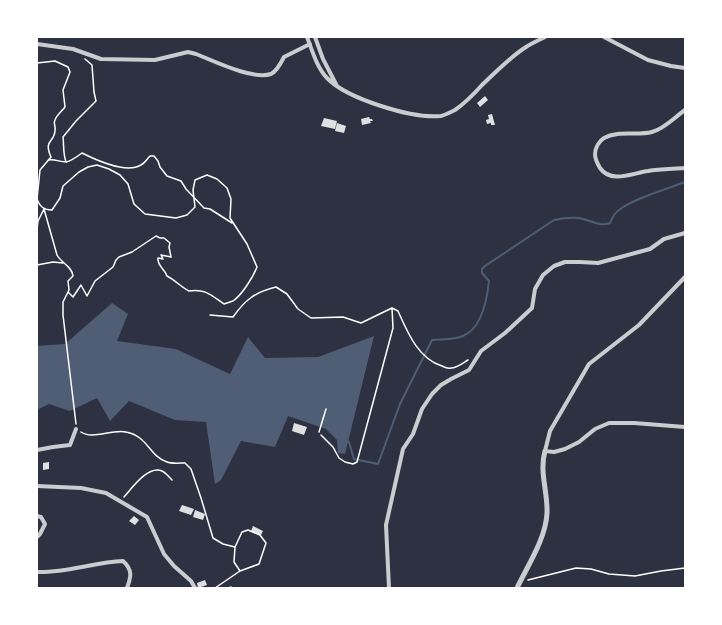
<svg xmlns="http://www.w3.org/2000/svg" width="722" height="625" viewBox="0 0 722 625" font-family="'Noto Sans',sans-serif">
<rect width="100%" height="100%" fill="#2d3142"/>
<!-- water -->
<path fill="#4f5d75" d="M112,303L128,314L117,341L176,349L230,374L248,337L265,358L318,357L374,336L345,454L338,453L337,440L326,429L288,416L275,447L241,441L221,480L215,484L206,422L175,420L129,401L110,421L97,398L70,411L49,404L37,410V346L65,344Z"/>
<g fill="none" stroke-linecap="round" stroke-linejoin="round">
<!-- stream -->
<path stroke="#4f5d75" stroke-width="2" d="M347,440L349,442L354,459L378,464L400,404L432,340C441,339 454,340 463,336C482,328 487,300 489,281L482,273V269L485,266L554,220C563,218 570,217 579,218C590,220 600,227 610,223C612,218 614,213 619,210C632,199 667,189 685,182"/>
</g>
<!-- building -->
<path fill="#e0e0e3" d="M485,96L488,100L480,107L477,103Z
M492,114L495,125H491V123L487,124L486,120L489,119L488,115Z
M369,117L370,119H372L373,121H370L371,123L362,125L361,119Z
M324,118L337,121L335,129L321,126Z
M337,123L346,126L344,133L335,131Z
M294,423L307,427L304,435L292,431Z
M49,462V469L43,470V463Z
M182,505L194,509L191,515L179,511Z
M195,510L205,514L203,520L193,517Z
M134,516L139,520L135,525L129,521Z
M253,526L263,531L261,535L251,531Z
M205,580L207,585L198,588L197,583Z"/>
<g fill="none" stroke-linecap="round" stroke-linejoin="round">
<!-- path -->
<path stroke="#fff" stroke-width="1.5" d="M37,63L55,61L68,67L70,72L63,90L65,107C62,111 56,116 55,120C53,124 56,126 55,130C55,143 43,139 51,157L40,170L37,199
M49,160C55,159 60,162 66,162C71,161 78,156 82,153C96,160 126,174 141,165C145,163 147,159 150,156H154L158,161L160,167L167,176L181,181L186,189L204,208L210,209L232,223
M66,162C63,154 64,146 63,137L76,121L96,101L94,92L92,65L85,59
M37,199C40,207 44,210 52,210L60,198L63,186L79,172L88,167L97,165L109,169L120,175L128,184L134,204L145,214L176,218L187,215L195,207L193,190L195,180L207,175L217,179L227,188L231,199L230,218L247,244L257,267C253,277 242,295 233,301C230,302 227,303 224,304C212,296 205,288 189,291C181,287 175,280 167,276C165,269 157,266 158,258L163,259L161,255L171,257L169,247L170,243L164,238H160L156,236L132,252L119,257L116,260L113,267L95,281L87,296L81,285L73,297L68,292
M44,209L57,255C61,263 72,266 73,276L68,281L69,290L63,302V315L76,424
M37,229L38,221L44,209
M37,265L53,262L63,263
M210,315L233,317C245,300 255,292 276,287L287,294L298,309L311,318L343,317L361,323L392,308
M81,432C92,440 112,429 126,432C148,436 149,456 167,462C172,464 180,463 185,463L191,469L201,498L213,538L223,544L235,547
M319,432L326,409
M321,435L333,447L339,458L345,462L353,464L357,462L393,328L392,308L398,311C407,331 418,359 442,366C444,367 448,369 451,368C457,368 463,363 468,360
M124,497C132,488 148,465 162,471C165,472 169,477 172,480
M528,580L576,568L591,569L609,574L635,576L661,571L685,568
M215,588L240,571L259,564L266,543L260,535L248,530L242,532L235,547L234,562L240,571
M229,588L231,587V588"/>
<!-- minor -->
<path stroke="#caccd0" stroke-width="4" d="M307,37C312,50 317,68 327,78C347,99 413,119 441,116C445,115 451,112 455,110C465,103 474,94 482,85C496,72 510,57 526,47C532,43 539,40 545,37
M315,37L323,59L337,86
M604,37L648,60L671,66L685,68
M37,44L73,49L101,59L155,60L188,52L196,54C214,61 252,80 271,74C277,71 281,63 284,57L310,44
M685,110C675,117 664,129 652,132C637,136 618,130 604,138C599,141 595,148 595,154C595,159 597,163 600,168C611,184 633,173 648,171C660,169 673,169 685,168
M685,277L639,325L589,364L550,431L545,451L554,452L565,449L579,442L595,429L609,423H634L685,427
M37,450L53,447L70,445L76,429
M37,486L81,488L106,493L147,517L164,554L174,566L191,581L195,588
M37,516L41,517L45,524L40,534L37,537
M37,572C66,573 95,562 123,561C133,570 131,577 127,588
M389,588L386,525L403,449L413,434L422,409L432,394L441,385L451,379L469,370L481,351L505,333L532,308L535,289L543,275L554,266L565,262H580L598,263L650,249L664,239L685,233"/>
<!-- tertiary -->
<path stroke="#caccd0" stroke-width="5" d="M517,588C528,565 546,538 547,513C548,492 539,472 545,451"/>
</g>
<!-- border -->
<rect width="722" height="625" fill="none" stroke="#ffffff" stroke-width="76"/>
</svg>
